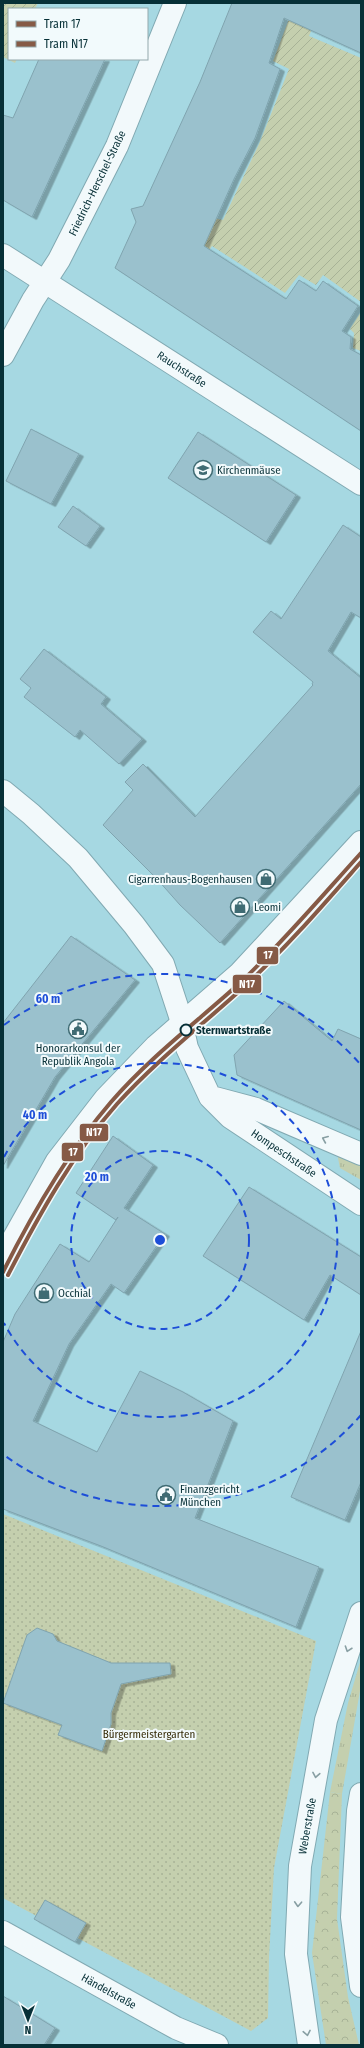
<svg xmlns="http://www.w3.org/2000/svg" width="364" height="2048" viewBox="0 0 364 2048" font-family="'Fira Sans Condensed',sans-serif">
<defs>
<pattern id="grass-tufts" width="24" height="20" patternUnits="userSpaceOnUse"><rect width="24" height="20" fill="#c4cfae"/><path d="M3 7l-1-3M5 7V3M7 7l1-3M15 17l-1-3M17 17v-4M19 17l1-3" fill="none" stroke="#a7b296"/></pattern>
<pattern id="forest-crowns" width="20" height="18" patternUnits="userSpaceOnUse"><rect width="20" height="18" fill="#c4cfae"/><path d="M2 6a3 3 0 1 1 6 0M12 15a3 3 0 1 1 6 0" fill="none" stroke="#a7b296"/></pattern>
<pattern id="park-dots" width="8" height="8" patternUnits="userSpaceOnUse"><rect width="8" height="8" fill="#c4cfae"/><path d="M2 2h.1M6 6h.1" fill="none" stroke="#a7b296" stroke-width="1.8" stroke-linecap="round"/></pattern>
<pattern id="garden-furrows" width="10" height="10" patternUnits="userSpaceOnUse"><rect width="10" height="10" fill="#c4cfae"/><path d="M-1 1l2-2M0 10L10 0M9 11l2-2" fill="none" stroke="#a7b296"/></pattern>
<filter id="shadow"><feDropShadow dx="4.5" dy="2.5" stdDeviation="0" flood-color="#0004"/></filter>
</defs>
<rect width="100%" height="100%" fill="#a6d8e2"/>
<!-- grass -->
<path fill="url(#grass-tufts)" d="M337,1153L361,1164V1180L340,1168Z
M361,1659V1685L342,1794L330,1792L348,1703Z"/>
<!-- forest -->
<path fill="url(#forest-crowns)" d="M330,1792L342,1794L337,1919L348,1997L359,2045H326L312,1953Z"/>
<!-- park -->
<path fill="url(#park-dots)" d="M3,1514L316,1641L274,1868L269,1957L268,2018L251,2031L3,1898Z"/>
<!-- garden -->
<path fill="url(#garden-furrows)" d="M3,3H38L35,9H9V59H17L15,63L3,57Z
M295,3H323L309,36L361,58V302L323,275L316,285L299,275L285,293L212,246L201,262L193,256L210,217L223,220L259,144L289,69L273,61Z
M361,312V351L353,348L354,333L350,329Z"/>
<!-- building -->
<path fill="#9ac1cd" stroke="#80a4af" filter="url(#shadow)" d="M232,3H361V53L284,18L269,63L280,69L255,138L234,179L204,246L286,299L299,280L316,291L323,281L358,306L342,331L351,337L350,349L361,355V431L115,268L136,222L131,209L143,206L200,82Z
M39,59H105L32,217L3,200V115L13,118Z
M31,429L79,454L51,504L6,481Z
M198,432L296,495L266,542L168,478Z
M73,506L100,526L86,546L58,527Z
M343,525L361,537V618L351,612L328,651L361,678V784L220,943L180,905L157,879L103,825L133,790L125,782L143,764L195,817L313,685L312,684L313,682L253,632L271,611L281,619Z
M44,649L106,697L101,704L142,739L119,764L80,730L75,737L24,697L31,688L20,679Z
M71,936L135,980L55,1077L3,1166V1023Z
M284,1001L332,1041L338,1029L361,1039V1130L237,1075L234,1055Z
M113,1136L153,1165L124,1208L165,1234L124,1293L111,1284L69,1344L33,1421L97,1452L140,1371L183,1392L233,1421L195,1518L319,1567L296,1627L101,1546L3,1509V1342L15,1314L60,1244L89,1262L118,1217L116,1220L76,1193Z
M249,1187L361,1257V1295L330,1275L304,1320L203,1256Z
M361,1331V1482L345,1520L291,1497Z
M37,1628L53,1634L57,1641L111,1663H170L171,1674L121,1684L111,1713V1724L102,1751L58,1735L62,1725L3,1703L27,1635Z
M45,1900L86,1923L75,1942L34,1919Z
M3,1996L55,2028L44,2045H3Z"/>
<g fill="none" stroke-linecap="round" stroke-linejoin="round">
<defs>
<path id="minor" d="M3,255L361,484
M3,355L33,300L59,260L117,146L175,3
M3,791L31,814L78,858L134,925L163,964L180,1016L187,1048L210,1097L230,1117L361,1204
M211,1097L256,1109L361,1154
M361,1794L358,1811L352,1917L361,1986
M3,1932L176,2028L217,2045
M309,2045L296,1954L300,1866L326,1720L361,1613"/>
<path id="tertiary" d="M3,1257L57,1161L105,1099L156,1046L240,973L361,842"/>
</defs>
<!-- minor casing -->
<use href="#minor" stroke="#81a9b2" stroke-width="24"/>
<!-- tertiary casing -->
<use href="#tertiary" stroke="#81a9b2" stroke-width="24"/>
<!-- minor -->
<use href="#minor" stroke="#f2f9fb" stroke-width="22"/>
<!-- tertiary -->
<use href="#tertiary" stroke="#f2f9fb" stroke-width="22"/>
<defs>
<path id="tram-1" d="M3,1272C33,1212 67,1153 111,1102C150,1057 198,1021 242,981C284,941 322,896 361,853"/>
<path id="tram-2" d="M8,1275C39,1215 72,1155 117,1104C156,1061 202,1025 245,986C287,947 324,904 361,862"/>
</defs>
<!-- tram-1 casing -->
<use href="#tram-1" stroke="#f2fafc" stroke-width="7"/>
<!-- tram-2 casing -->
<use href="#tram-2" stroke="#f2fafc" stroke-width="7"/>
<!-- tram-1 -->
<use href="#tram-1" stroke="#865a46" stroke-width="4"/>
<!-- tram-2 -->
<use href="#tram-2" stroke="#865a46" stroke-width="4"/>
</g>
<!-- one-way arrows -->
<defs><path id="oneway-chevron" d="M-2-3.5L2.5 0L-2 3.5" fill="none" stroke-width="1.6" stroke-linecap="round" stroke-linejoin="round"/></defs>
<g stroke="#889fa3">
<use href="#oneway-chevron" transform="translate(325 1139) rotate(-157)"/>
<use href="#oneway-chevron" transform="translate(348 1649) rotate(109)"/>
<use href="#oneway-chevron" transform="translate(316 1775) rotate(100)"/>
<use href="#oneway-chevron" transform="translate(298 1904) rotate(93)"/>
<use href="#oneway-chevron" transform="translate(307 2033) rotate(79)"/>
</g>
<!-- distance rings -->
<g fill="none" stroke="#1d4ed8" stroke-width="2" stroke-dasharray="7 5">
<circle cx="160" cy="1240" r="89"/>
<path d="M4 1157A177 177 0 1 1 4 1323"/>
<path d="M361 1415A266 266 0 0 1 4 1455M4 1025A266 266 0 0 1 361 1065"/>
</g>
<!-- icons -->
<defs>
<symbol id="school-ring" viewBox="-11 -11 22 22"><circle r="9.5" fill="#f2fafc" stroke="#3f6b73" stroke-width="1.5"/><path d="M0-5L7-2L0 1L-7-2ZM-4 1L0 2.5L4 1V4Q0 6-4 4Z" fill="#3f6b73"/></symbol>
<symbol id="shop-ring" viewBox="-11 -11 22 22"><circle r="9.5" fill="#f2fafc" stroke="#3f6b73" stroke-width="1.5"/><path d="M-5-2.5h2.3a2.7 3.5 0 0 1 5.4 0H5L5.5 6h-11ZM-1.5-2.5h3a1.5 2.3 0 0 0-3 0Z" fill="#3f6b73"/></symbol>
<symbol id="civic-ring" viewBox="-11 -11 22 22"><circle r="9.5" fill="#f2fafc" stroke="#3f6b73" stroke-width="1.5"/><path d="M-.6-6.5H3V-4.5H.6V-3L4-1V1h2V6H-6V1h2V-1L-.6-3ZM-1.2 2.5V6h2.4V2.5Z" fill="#3f6b73"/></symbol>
</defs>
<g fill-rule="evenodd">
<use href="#school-ring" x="192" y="459" width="22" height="22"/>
<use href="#shop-ring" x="255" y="868" width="22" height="22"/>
<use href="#shop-ring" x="229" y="896" width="22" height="22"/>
<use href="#civic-ring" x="67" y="1018" width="22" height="22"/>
<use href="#shop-ring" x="33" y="1282" width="22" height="22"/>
<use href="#civic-ring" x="155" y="1484" width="22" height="22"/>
</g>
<!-- markers -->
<circle fill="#f2fafc" stroke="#073037" stroke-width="2" cx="186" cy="1030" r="5.5"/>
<g text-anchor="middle" stroke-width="4" stroke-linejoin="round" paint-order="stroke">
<!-- street labels -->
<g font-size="11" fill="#073037" stroke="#f2fafc">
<text transform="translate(97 183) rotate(-64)" y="4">Friedrich-Herschel-Straße</text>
<text transform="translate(182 369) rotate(33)" y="4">Rauchstraße</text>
<text transform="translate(284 1153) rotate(34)" y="4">Hompeschstraße</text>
<text transform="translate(307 1826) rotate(-80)" y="4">Weberstraße</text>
<text transform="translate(109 1991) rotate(29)" y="4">Händelstraße</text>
</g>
<!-- poi labels -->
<g font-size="11" fill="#073037" stroke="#f2fafc" text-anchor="start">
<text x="217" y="474">Kirchenmäuse</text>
<text x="252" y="883" text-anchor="end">Cigarrenhaus-Bogenhausen</text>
<text x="254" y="911">Leomi</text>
<text x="78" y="1052" text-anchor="middle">Honorarkonsul der<tspan x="78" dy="13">Republik Angola</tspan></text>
<text x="58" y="1297">Occhial</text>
<text x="180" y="1493">Finanzgericht<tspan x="180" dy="13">München</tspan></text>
</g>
<!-- stop labels -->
<g font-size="11" font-weight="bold" fill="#073037" stroke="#f2fafc" text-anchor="start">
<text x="196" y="1034">Sternwartstraße</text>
</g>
<!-- park labels -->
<g font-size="11" fill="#362b06" stroke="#f2fafc">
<text x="149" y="1738">Bürgermeistergarten</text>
</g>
</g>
<circle cx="160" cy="1240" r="6" fill="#1d4ed8" stroke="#f2fafc" stroke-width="2"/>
<g font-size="12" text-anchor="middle" font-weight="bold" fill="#1d4ed8" stroke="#f2fafc" stroke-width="4" stroke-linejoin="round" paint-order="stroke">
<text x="48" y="1003">60 m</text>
<text x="35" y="1119">40 m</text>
<text x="97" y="1181">20 m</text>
</g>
<g stroke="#f2fafc" stroke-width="1.5">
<rect x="256" y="946" width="23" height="19" rx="4" fill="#865a46"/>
<rect x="232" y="974" width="30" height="20" rx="4" fill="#865a46"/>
<rect x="79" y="1123" width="30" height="19" rx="4" fill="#865a46"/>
<rect x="61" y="1142" width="23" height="20" rx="4" fill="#865a46"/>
</g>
<g font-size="11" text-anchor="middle" font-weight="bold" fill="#fff">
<text x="268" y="959">17</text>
<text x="247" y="988">N17</text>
<text x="94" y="1136">N17</text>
<text x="73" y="1156">17</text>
</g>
<!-- border -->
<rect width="364" height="2048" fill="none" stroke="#073037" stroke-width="8"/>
<!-- legend -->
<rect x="8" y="8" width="140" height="52" fill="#f2fafc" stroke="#94a9ad"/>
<rect x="16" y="21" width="20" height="6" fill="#865a46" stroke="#94a9ad"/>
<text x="44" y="28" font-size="12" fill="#073037">Tram 17</text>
<rect x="16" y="41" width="20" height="6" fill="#865a46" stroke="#94a9ad"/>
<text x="44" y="48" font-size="12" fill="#073037">Tram N17</text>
<!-- north arrow -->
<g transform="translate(28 2020) rotate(180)" stroke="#f2fafc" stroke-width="3" paint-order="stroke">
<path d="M0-3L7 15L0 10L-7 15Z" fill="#073037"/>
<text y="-6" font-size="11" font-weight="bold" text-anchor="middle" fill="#073037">N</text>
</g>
</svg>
